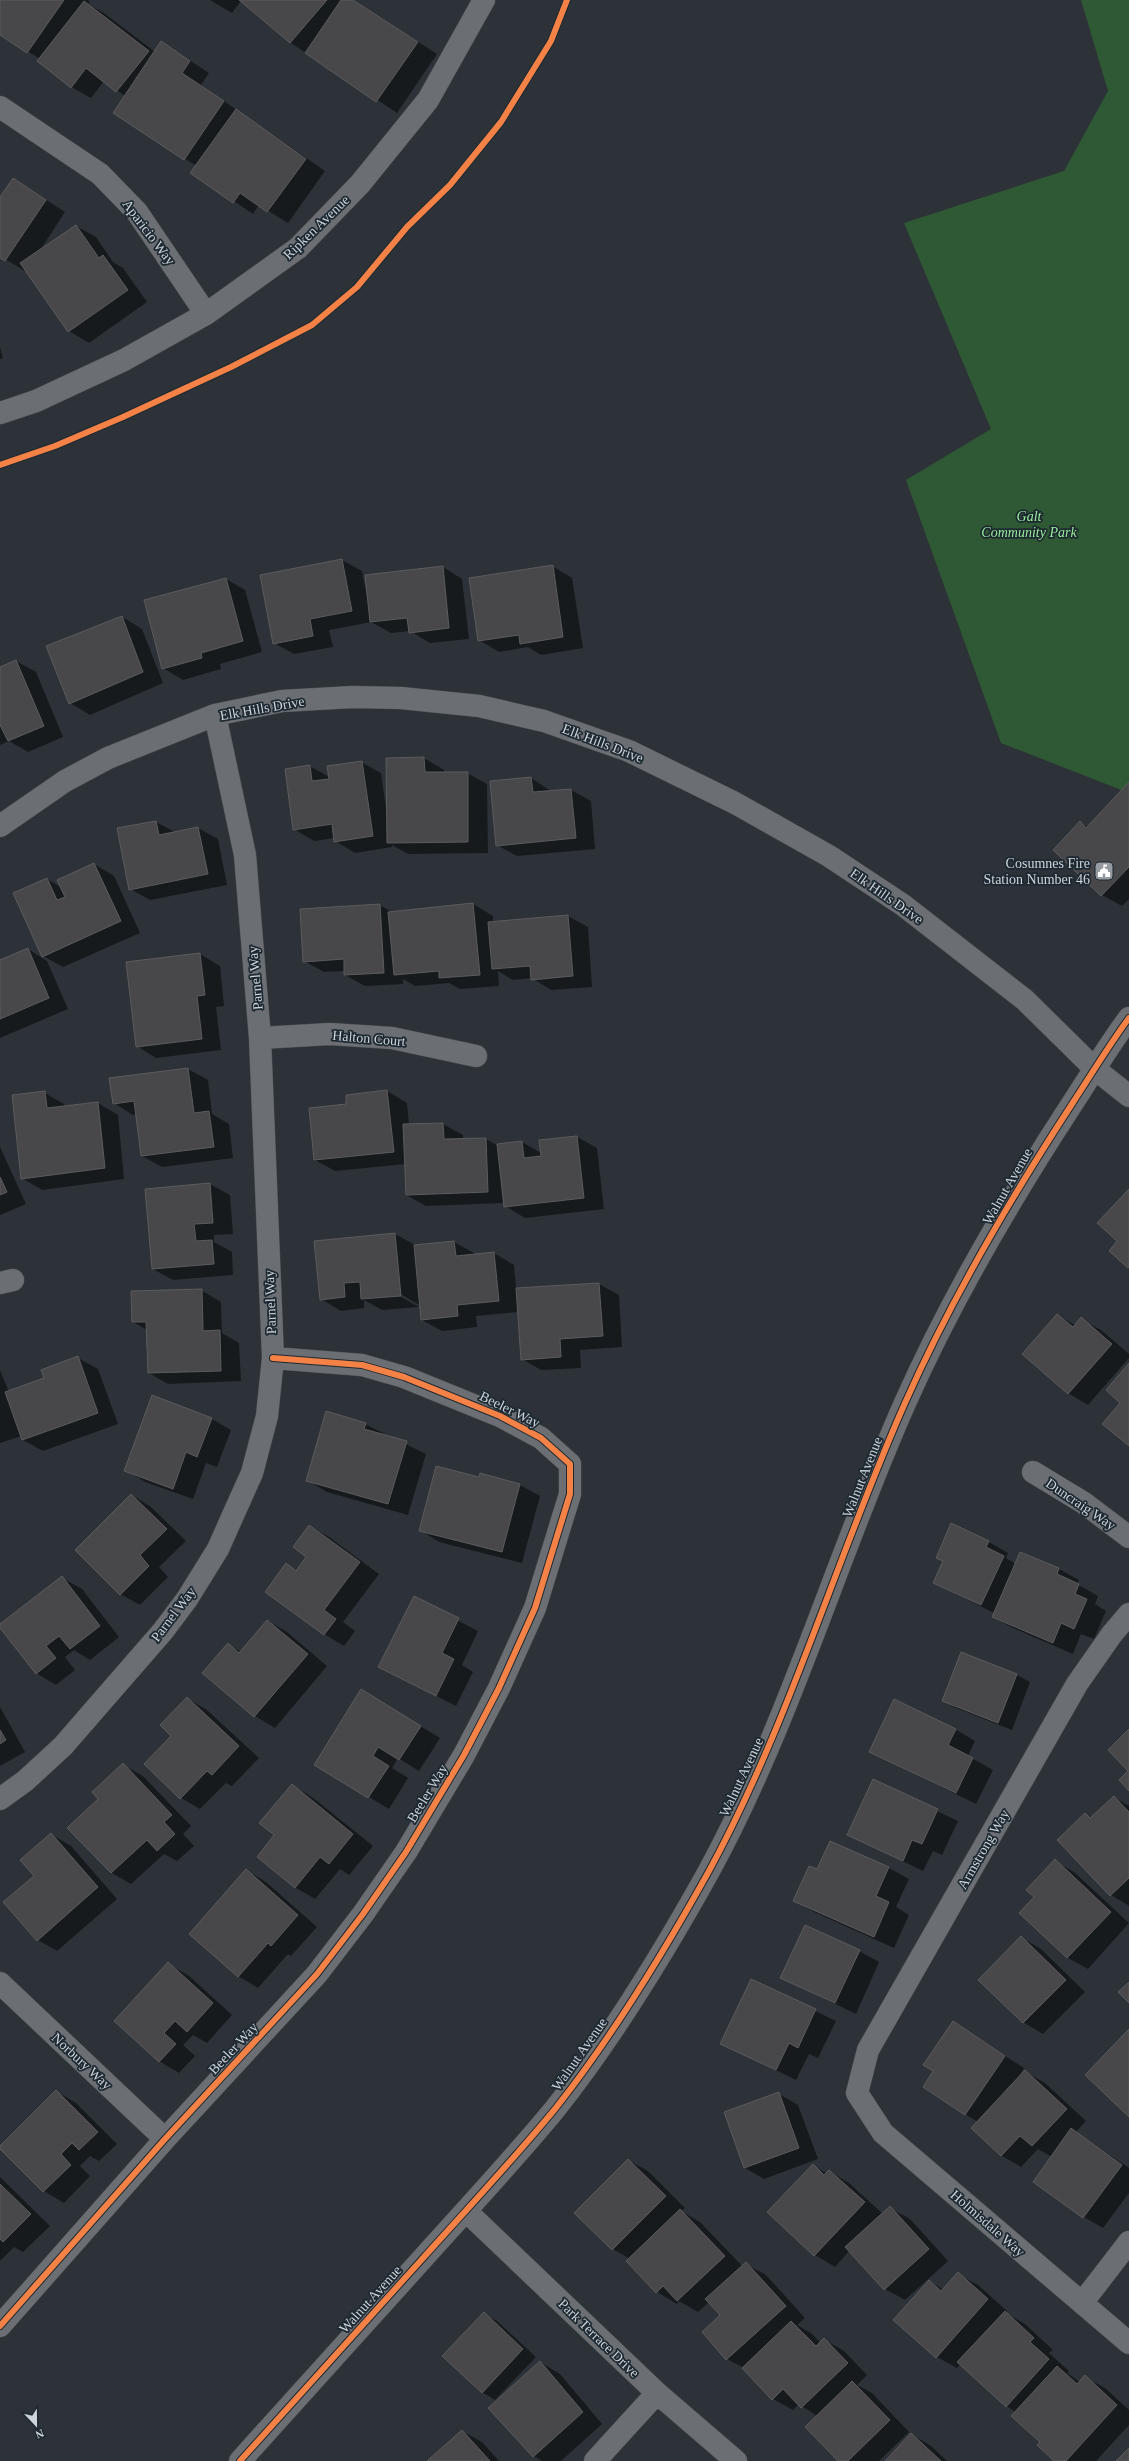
<svg xmlns="http://www.w3.org/2000/svg" width="1129" height="2461" viewBox="0 0 1129 2461" font-family="'Times New Roman',serif">
<rect width="100%" height="100%" fill="#2c3237"/>
<!-- green -->
<path fill="#2f5934" d="M1081,0H1129V793L1001,743L906,480L991,429L904,223L1064,171L1108,91Z"/>
<!-- shadow -->
<path fill="#0007" fill-rule="evenodd" d="M0,0H88L90,2L88,4L104,13L155,52L162,42L209,73L201,85L325,171L288,223L259,205L253,214L192,173L197,166L185,159L125,96L104,81L91,98L71,87L40,59L0,34Z
M210,0H353L437,54L397,113L291,43L241,1L232,13Z
M14,179L65,212L39,252L76,226L96,237L113,262L123,268L147,302L89,343L69,331L26,270L25,271L0,256V196L2,197Z
M0,347L3,358L0,359Z
M342,560L362,571L368,602L443,567L462,579L469,639L430,643L410,631L391,633L371,622L329,630L333,647L294,654L274,643Z
M552,566L572,578L583,648L541,655L528,647L499,652L479,640Z
M226,579L245,590L262,652L220,664L221,669L183,680L163,668Z
M122,617L142,629L163,683L90,715L70,703Z
M16,661L36,672L63,737L28,752L9,741L0,745V668Z
M424,758L444,770V773H467L487,784L488,853L408,854L392,845V847L355,853L335,841V838L314,841L294,829L310,766L329,777L361,762L381,773L386,808L387,759Z
M531,778L551,791L571,790L591,801L595,849L517,856L497,845Z
M1129,784V899L1122,906L1102,895L1080,823L1088,827Z
M156,822L175,832L198,828L218,839L227,885L150,900L130,889L118,829Z
M94,864L114,876L140,933L63,967L43,956L47,879L62,888Z
M473,904L493,916V922L568,916L588,927L592,987L551,990L532,978L513,980L498,971L499,986L460,989L449,983L415,986L403,979V984L365,986L345,975V971L324,972L304,961L380,905L392,912Z
M28,949L47,961L68,1009L0,1038V961Z
M200,954L220,966L224,1006L216,1007L221,1050L156,1058L137,1046Z
M188,1069L208,1080L212,1114L229,1124L233,1158L162,1167L142,1156L137,1114L133,1115L114,1103Z
M387,1091L407,1103L409,1125L443,1124L463,1135V1140L486,1139L498,1146L522,1142L541,1153L540,1141L577,1137L597,1148L604,1209L525,1218L505,1206L504,1203L426,1206L406,1195V1164L335,1171L315,1160L348,1105Z
M45,1093L64,1104L65,1107L98,1103L118,1115L124,1179L42,1190L22,1178Z
M0,1147L26,1204L0,1215Z
M210,1184L230,1195L233,1234L214,1235V1242L232,1252L233,1275L173,1280L153,1269Z
M395,1234L415,1245L454,1242L474,1253V1256L494,1253L514,1265L516,1289L599,1284L619,1295L622,1347L580,1350L581,1368L541,1370L522,1359L519,1312L476,1316L477,1327L442,1331L422,1320L421,1306L397,1292L396,1294L419,1307L382,1310L364,1300V1308L341,1311L321,1299Z
M201,1290L221,1302L222,1333L239,1343L241,1381L168,1384L149,1373L147,1330L133,1322Z
M1057,1315L1075,1325L1081,1319L1101,1330L1129,1354V1358L1088,1405L1068,1393Z
M78,1358L98,1369L118,1424L43,1451L23,1440L22,1436L0,1443V1370L9,1392L45,1379Z
M212,1419L231,1430L217,1467L206,1463L193,1499L145,1482L125,1470Z
M365,1424L426,1454L408,1515L327,1492L307,1480Z
M481,1475L520,1485L540,1496L522,1563L439,1542L420,1530L480,1478Z
M132,1495L151,1507L186,1541L159,1567L168,1577L140,1605L120,1594Z
M310,1526L329,1537L379,1574L343,1622L355,1631L344,1646L324,1634L286,1565L297,1571L307,1557Z
M989,1542L1008,1553L1006,1558L1016,1564L1020,1553L1059,1569L1079,1580L1077,1584L1098,1596L1095,1604L1106,1611L1094,1639L1081,1634L1073,1654L1013,1628L993,1617L994,1613L934,1583ZM1077,1585H1079L1073,1599Z
M62,1578L82,1589L119,1637L90,1660L74,1650L65,1657L75,1670L56,1685L36,1673L0,1625Z
M414,1598L478,1631L462,1665L473,1672L456,1706L380,1667Z
M268,1621L287,1632L327,1666L275,1728L255,1716L204,1673L228,1644L241,1652Z
M961,1653L1017,1675L1030,1682L1012,1730L956,1708L943,1701Z
M187,1698L207,1710L259,1758L232,1786L226,1783L200,1809L181,1798L173,1736Z
M381,1702L440,1738L419,1771L398,1758L392,1768L408,1778L389,1809L316,1765Z
M0,1707L25,1752L0,1766Z
M955,1729L975,1741L968,1756L993,1770L976,1804L870,1752Z
M123,1765L143,1776L191,1826L183,1834L194,1846L177,1861L164,1854L131,1884L112,1873L69,1828L100,1799Z
M874,1781L958,1821L942,1855L933,1851L923,1871L849,1835Z
M292,1785L312,1797L373,1846L349,1875L340,1869L315,1899L296,1888L258,1856L276,1835Z
M1114,1797L1129,1806V1906L1111,1895L1058,1840L1085,1814L1092,1818Z
M51,1834L71,1846L117,1899L57,1951L38,1940L35,1876Z
M831,1842L889,1868L909,1879L896,1907L909,1915L894,1948L814,1912L794,1901L818,1871Z
M1055,1861L1074,1872L1129,1923L1088,1969L1068,1958L1020,1913L1035,1897Z
M246,1870L266,1882L317,1927L291,1956L288,1954L258,1988L238,1976Z
M1022,1938L1041,1949L1085,1992L1043,2034L1023,2022Z
M859,1951L879,1962L856,2014L782,1978Z
M168,1964L188,1975L232,2015L207,2043L193,2035L183,2045L195,2056L179,2073L159,2061Z
M751,1980L836,2021L818,2058L809,2054L796,2080L721,2043Z
M954,2023L1024,2068L1018,2078L1026,2072L1045,2083L1086,2121L1076,2132L1129,2168V2193L1103,2228L1084,2217L1052,2157L1038,2149L1021,2167L1002,2156L972,2128L978,2122L965,2114L935,2071Z
M56,2091L76,2103L117,2144L99,2161L90,2156L80,2166L90,2176L64,2203L44,2191L0,2147Z
M779,2094L798,2105L818,2159L764,2179L745,2168Z
M628,2160L648,2171L685,2208L681,2211L700,2222L743,2267L746,2264L766,2275L805,2318L797,2325L811,2333L821,2343L825,2340L844,2351L867,2375L857,2385L872,2393L909,2432L879,2461H839L817,2416L799,2404L793,2410L773,2399L744,2368L727,2359L721,2315L709,2302L698,2312L679,2301L677,2304L657,2292L630,2259L613,2249Z
M813,2165L827,2174L829,2171L849,2183L883,2214L890,2208L910,2219L948,2261L905,2300L885,2289L850,2250L835,2267L815,2255L769,2212Z
M0,2177L50,2226L23,2252L14,2247L0,2261Z
M958,2274L978,2285L1007,2311L1006,2313L1025,2324L1053,2350L1049,2353L1069,2371L1067,2373L1080,2382L1085,2377L1105,2388L1129,2410V2425L1096,2461H1056L1016,2412L1006,2406L961,2364L957,2368L937,2357L894,2320L929,2281L944,2290Z
M484,2314L497,2321L536,2357L495,2400L482,2392Z
M540,2362L560,2374L602,2424L561,2461H542L534,2456Z
M462,2431L482,2442L499,2461H428Z
M911,2434L931,2446L947,2461H887Z"/>
<!-- building -->
<path fill="#484749" stroke="#5c5b5d" d="M0,0H64L27,53L0,35Z
M239,0H327L290,43Z
M341,0H353L418,42L376,102L305,53Z
M84,1L149,51L116,92L86,68L71,88L37,61Z
M161,41L190,61L182,73L224,101L184,160L113,113Z
M236,109L306,159L267,212L240,193L233,203L190,173Z
M13,178L46,200L5,261L0,258V197Z
M76,225L99,258L103,255L128,290L68,332L20,263Z
M342,559L352,611L310,619L313,636L273,644L260,575Z
M553,565L563,637L520,644L519,635L478,641L469,578Z
M443,566L449,628L409,633L407,618L370,622L365,575Z
M226,578L243,641L201,653L202,658L162,669L144,600Z
M122,616L143,672L69,704L46,646Z
M16,660L44,726L8,741L0,725V667Z
M424,757L425,772H468V842L387,843L386,758Z
M362,761L373,836L334,842L332,824L293,830L285,769L310,765L312,781L329,779L327,766Z
M531,777L533,792L571,789L576,838L496,846L490,781Z
M1129,782V867L1101,896L1053,850L1080,821L1086,828Z
M156,821L159,835L198,827L208,874L129,890L117,828Z
M94,863L121,921L42,957L13,893L47,878L57,900L65,897L57,880Z
M473,903L480,975L439,978V971L394,975L388,912Z
M380,904L384,973L344,975V959L303,962L300,909Z
M568,915L573,976L531,980L530,966L492,969L488,922Z
M28,948L49,998L0,1019V960Z
M200,953L205,995L197,996L202,1039L136,1047L126,962Z
M188,1068L194,1113L209,1111L214,1147L141,1156L134,1101L113,1104L109,1078Z
M387,1090L394,1152L314,1160L309,1108L346,1104V1095Z
M45,1091L47,1108L98,1102L105,1168L21,1179L12,1095Z
M443,1123L444,1139L486,1138L488,1192L406,1195L403,1124Z
M577,1136L584,1198L504,1207L497,1144L522,1141L524,1158L541,1156L539,1140Z
M0,1177L7,1192L0,1195Z
M210,1183L213,1223L194,1224L196,1241L212,1240L214,1264L152,1269L145,1189Z
M1129,1189V1267L1128,1268L1109,1251L1117,1241L1097,1223Z
M395,1233L401,1296L361,1299L360,1282L344,1283L345,1297L320,1300L314,1241Z
M454,1241L456,1256L494,1252L499,1301L457,1305L458,1316L421,1320L414,1245Z
M599,1283L603,1336L560,1339L561,1357L521,1360L516,1288Z
M202,1289L203,1331L220,1330L221,1371L148,1373L146,1322H132L131,1291Z
M1057,1314L1073,1327L1081,1317L1112,1344L1068,1394L1022,1354Z
M78,1356L98,1413L22,1440L5,1392L44,1378L41,1370Z
M1129,1363V1446L1102,1424L1120,1403L1106,1390Z
M152,1395L212,1418L197,1457L186,1452L173,1489L124,1471Z
M326,1411L366,1423L364,1429L407,1441L388,1504L306,1481Z
M436,1466L479,1477L480,1473L520,1484L502,1552L419,1531Z
M131,1494L167,1529L140,1555L149,1566L120,1595L75,1550Z
M951,1523L989,1541L986,1547L1004,1556L981,1605L933,1583L943,1561L936,1558Z
M309,1525L360,1562L324,1610L336,1619L324,1635L265,1592L286,1563L296,1571L306,1557L293,1547Z
M1020,1552L1059,1568L1057,1574L1079,1584L1075,1594L1087,1599L1074,1629L1061,1623L1053,1643L992,1617Z
M62,1576L100,1626L70,1649L59,1636L46,1646L56,1658L36,1674L0,1628V1624Z
M414,1596L459,1618L442,1653L454,1659L436,1696L378,1667Z
M267,1620L308,1654L254,1717L202,1673L228,1643L239,1653Z
M961,1652L1017,1674L998,1723L942,1701Z
M361,1689L421,1726L399,1760L378,1747L373,1756L389,1766L368,1798L314,1765Z
M187,1697L239,1746L212,1775L207,1771L180,1799L144,1764L171,1736L160,1725Z
M894,1699L956,1729L948,1745L973,1758L956,1793L869,1752Z
M1129,1729V1791L1119,1780L1128,1771L1108,1750Z
M0,1730L6,1740L0,1744Z
M123,1763L172,1815L164,1822L175,1834L157,1851L147,1840L111,1873L67,1828L98,1799L92,1792Z
M873,1779L938,1809L922,1844L912,1840L903,1861L847,1835Z
M292,1784L353,1834L329,1864L320,1857L295,1888L257,1857L274,1835L259,1823Z
M1114,1796L1129,1812V1878L1110,1896L1057,1840L1085,1813L1090,1818Z
M51,1833L98,1887L37,1941L3,1902L34,1876L20,1860Z
M830,1841L889,1867L876,1896L889,1902L874,1937L793,1901L809,1866L817,1869Z
M1055,1859L1111,1912L1067,1958L1019,1913L1034,1897L1026,1890Z
M246,1869L298,1915L271,1946L268,1943L238,1977L189,1934Z
M805,1925L860,1950L835,2003L780,1978Z
M1021,1936L1066,1980L1023,2023L978,1980Z
M168,1962L213,2003L187,2032L175,2021L164,2033L176,2044L159,2062L114,2021Z
M751,1979L816,2009L798,2048L789,2043L776,2070L720,2044Z
M1129,1982V2003L1118,1992Z
M953,2021L1005,2056L965,2115L923,2087L933,2071L923,2065Z
M1129,2029V2117L1085,2075Z
M1025,2070L1067,2109L1032,2146L1020,2136L1001,2156L971,2128Z
M56,2090L98,2132L79,2150L72,2143L61,2154L71,2165L43,2192L0,2149V2146Z
M779,2092L799,2148L744,2168L724,2112Z
M1071,2128L1122,2165L1083,2218L1033,2182Z
M628,2159L666,2196L612,2250L574,2213Z
M813,2164L824,2175L829,2170L865,2202L814,2256L767,2212Z
M0,2184L31,2214L3,2242L0,2239Z
M890,2206L929,2249L884,2290L845,2247Z
M680,2209L725,2256L677,2301L663,2286L656,2293L626,2261Z
M746,2262L786,2306L726,2360L702,2332L720,2315L705,2299Z
M958,2272L988,2299L936,2358L893,2320L929,2280L941,2291Z
M1005,2311L1034,2338L1030,2342L1049,2359L1006,2407L957,2362Z
M484,2312L523,2349L482,2393L442,2356Z
M791,2321L816,2346L824,2338L848,2363L801,2408L783,2389L772,2400L742,2368Z
M540,2361L583,2412L533,2457L488,2408Z
M1057,2366L1077,2384L1085,2375L1117,2405L1066,2461H1054L1037,2445L1040,2442L1011,2416Z
M852,2381L890,2420L848,2461H838L805,2427Z
M462,2430L490,2461H427Z
M911,2433L941,2461H885Z
M1129,2448V2461H1116Z"/>
<g fill="none" stroke-linecap="round" stroke-linejoin="round">
<defs>
<path id="minor" d="M0,107L100,174L137,212L206,314
M0,413L36,401L124,360L206,314L298,248L360,184L428,100L484,0
M0,826L65,781L108,758L215,715L282,701L353,697L401,698L479,706L544,721L629,751L735,803L829,856L903,905L1025,1000L1095,1069L1129,1096
M260,1038L330,1034L392,1038L476,1056
M0,1283L13,1280
M1033,1472L1084,1503L1129,1537
M1129,1614L1112,1634L1077,1684L868,2050L857,2093L883,2133L1129,2343
M0,1799L25,1781L63,1746L163,1631L187,1599L218,1549L234,1513L252,1473L267,1416L273,1358L260,1038L245,855L215,715
M0,1983L165,2139
M466,2211L657,2393L736,2461
M1082,2303L1129,2242
M0,2326L165,2139L317,1974L363,1914L406,1852L464,1755L499,1688L535,1608L570,1494V1464L541,1438L500,1416L404,1377L362,1365L273,1358
M595,2461L657,2393"/>
<path id="tertiary" d="M240,2461C301,2393 363,2325 424,2257C468,2208 513,2160 555,2109C613,2036 664,1952 709,1871C790,1722 836,1558 905,1403C951,1299 1010,1199 1072,1104C1091,1075 1109,1045 1129,1018"/>
</defs>
<!-- minor casing -->
<use href="#minor" stroke="#494e53" stroke-width="23"/>
<!-- tertiary casing -->
<use href="#tertiary" stroke="#494e53" stroke-width="23"/>
<!-- minor -->
<use href="#minor" stroke="#6b6f73" stroke-width="22"/>
<!-- tertiary -->
<use href="#tertiary" stroke="#6b6f73" stroke-width="22"/>
<defs>
<path id="cycleway" d="M0,465L55,446L123,417L231,367L312,325L357,287L407,227L450,185L501,122L551,41L567,0
M0,2326L165,2139L317,1974L363,1914L406,1852L464,1755L499,1688L535,1608L570,1494V1464L541,1438L500,1416L404,1377L362,1365L273,1358
M240,2461C301,2393 363,2325 424,2257C468,2208 513,2160 555,2109C613,2036 664,1952 709,1871C790,1722 836,1558 905,1403C951,1299 1010,1199 1072,1104C1091,1075 1109,1045 1129,1018"/>
</defs>
<!-- cycleway casing -->
<use href="#cycleway" stroke="#1d2831" stroke-width="8"/>
<!-- cycleway -->
<use href="#cycleway" stroke="#f48246" stroke-width="6"/>
</g>
<!-- icons -->
<defs>
<symbol id="civic-square" viewBox="-11 -11 22 22"><rect x="-9" y="-9" width="18" height="18" rx="4" fill="#959ba1" stroke="#1d2831"/><path d="M-.6-6.5H3V-4.5H.6V-3L4-1V1h2V6H-6V1h2V-1L-.6-3ZM-1.2 2.5V6h2.4V2.5Z" fill="#fff"/></symbol>
</defs>
<g fill-rule="evenodd">
<use href="#civic-square" x="1093" y="860" width="22" height="22"/>
</g>
<g text-anchor="middle" stroke-width="3.5" stroke-linejoin="round" paint-order="stroke">
<!-- street labels -->
<g font-size="14" fill="#cdd4da" stroke="#1d2831">
<text transform="translate(316 227) rotate(-44)" y="5">Ripken Avenue</text>
<text transform="translate(149 232) rotate(53)" y="5">Aparicio Way</text>
<text transform="translate(262 708) rotate(-10)" y="5">Elk Hills Drive</text>
<text transform="translate(603 743) rotate(21)" y="5">Elk Hills Drive</text>
<text transform="translate(887 896) rotate(35)" y="5">Elk Hills Drive</text>
<text transform="translate(255 978) rotate(-95)" y="5">Parnel Way</text>
<text transform="translate(369 1038) rotate(5)" y="5">Halton Court</text>
<text transform="translate(1007 1186) rotate(-60)" y="5">Walnut Avenue</text>
<text transform="translate(270 1302) rotate(-92)" y="5">Parnel Way</text>
<text transform="translate(510 1409) rotate(26)" y="5">Beeler Way</text>
<text transform="translate(862 1477) rotate(-68)" y="5">Walnut Avenue</text>
<text transform="translate(1081 1504) rotate(34)" y="5">Duncraig Way</text>
<text transform="translate(173 1614) rotate(-53)" y="5">Parnel Way</text>
<text transform="translate(741 1777) rotate(-65)" y="5">Walnut Avenue</text>
<text transform="translate(427 1793) rotate(-59)" y="5">Beeler Way</text>
<text transform="translate(983 1849) rotate(-60)" y="5">Armstrong Way</text>
<text transform="translate(233 2048) rotate(-47)" y="5">Beeler Way</text>
<text transform="translate(579 2054) rotate(-55)" y="5">Walnut Avenue</text>
<text transform="translate(82 2061) rotate(43)" y="5">Norbury Way</text>
<text transform="translate(988 2223) rotate(41)" y="5">Holmisdale Way</text>
<text transform="translate(370 2299) rotate(-48)" y="5">Walnut Avenue</text>
<text transform="translate(599 2338) rotate(44)" y="5">Park Terrace Drive</text>
</g>
<!-- park labels -->
<g font-size="14" font-style="italic" fill="#97ef9c" stroke="#1d2831">
<text x="1029" y="521">Galt<tspan x="1029" dy="16">Community Park</tspan></text>
</g>
<!-- poi labels -->
<g font-size="14" fill="#cdd4da" stroke="#1d2831" text-anchor="end">
<text x="1090" y="868">Cosumnes Fire<tspan x="1090" dy="16">Station Number 46</tspan></text>
</g>
</g>
<!-- north arrow -->
<g transform="translate(36 2425) rotate(158)" stroke="#1d2831" stroke-width="3" paint-order="stroke">
<path d="M0-3L7 15L0 10L-7 15Z" fill="#cdd4da"/>
<text y="-6" font-size="11" font-weight="bold" text-anchor="middle" fill="#cdd4da">N</text>
</g>
</svg>
